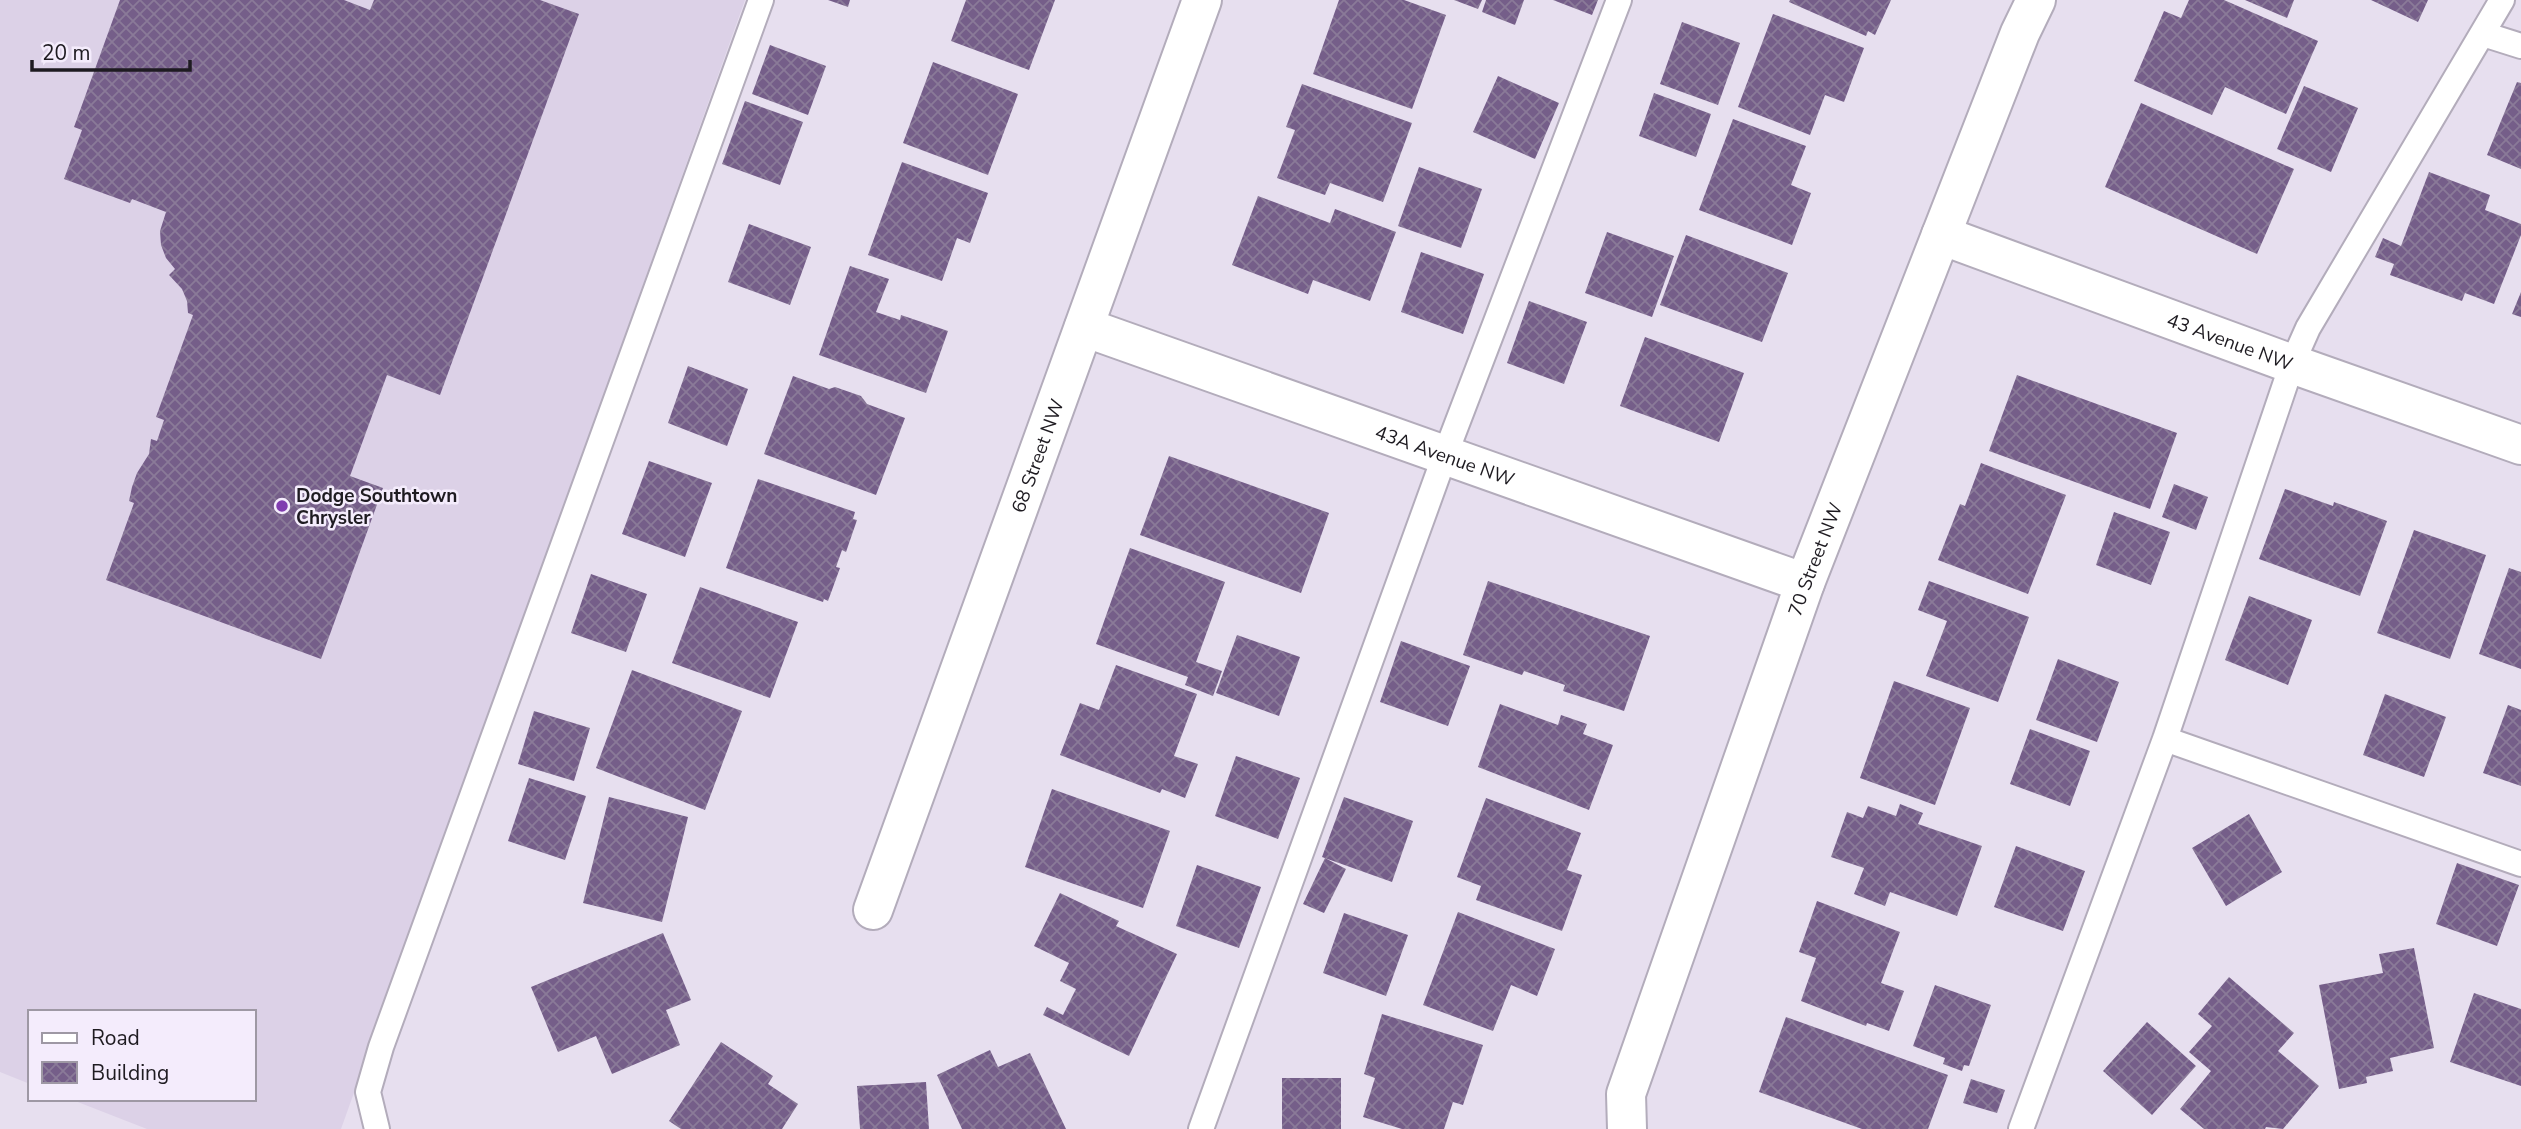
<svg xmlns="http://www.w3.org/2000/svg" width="2521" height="1129" viewBox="0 0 2521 1129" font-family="'Nunito Sans',sans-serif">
<defs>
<pattern id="building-cross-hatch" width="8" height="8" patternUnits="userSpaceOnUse" patternTransform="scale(1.75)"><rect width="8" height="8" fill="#755e89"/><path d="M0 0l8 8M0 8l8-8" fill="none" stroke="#8a7a98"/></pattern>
</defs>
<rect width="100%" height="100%" fill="#e7dfef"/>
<!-- built -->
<path fill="#dcd1e7" d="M0,0H745L341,1129H147L70,1099H254V1012H30V1084L0,1072Z"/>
<!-- building -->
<path fill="url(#building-cross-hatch)" d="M120,0H344L370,10L374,0H540L579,14L440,395L387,375L350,476L383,488L321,659L106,580L134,503L129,501L132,487L137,473L149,454L151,439L157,441L164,420L156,417L193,315L188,313L187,301L182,289L169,275L175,269L166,258L161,245L160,231L166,212L132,199L130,203L64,179L82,130L74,127Z
M828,0H850L848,7Z
M966,0H1055L1029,70L951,41Z
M1339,0H1404L1446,15L1412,109L1313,74Z
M1454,0H1482L1478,9Z
M1486,0H1524L1515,25L1482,12Z
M1553,0H1598L1592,15Z
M1790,0H1891L1875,35L1868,31L1866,36L1789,2Z
M2189,0H2224L2318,41L2286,114L2225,87L2212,115L2134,81L2164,11L2181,18Z
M2245,0H2294L2287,18Z
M2371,0H2428L2418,22Z
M1773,14L1864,48L1844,102L1825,95L1810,135L1738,107Z
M1682,22L1740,43L1718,105L1660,84Z
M770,45L826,66L808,115L752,94Z
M933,62L1018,94L988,175L903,143Z
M1498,76L1559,103L1535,159L1473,132Z
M2517,82L2521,83V169L2487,155Z
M1302,84L1412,123L1383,202L1330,183L1325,195L1277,178L1295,130L1286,127Z
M2304,86L2358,108L2331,172L2277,149Z
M1654,93L1711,114L1696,157L1639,136Z
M745,101L803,122L780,185L722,164Z
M2141,103L2294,169L2257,254L2105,187Z
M1733,119L1806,146L1791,185L1811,193L1792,245L1699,210Z
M902,162L988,193L970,243L957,238L942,281L868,255Z
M1419,167L1482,189L1461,248L1398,226Z
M2429,172L2490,195L2485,210L2521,224V235L2494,304L2465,293L2462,301L2390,275L2394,264L2375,257L2383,238L2401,246Z
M1258,196L1330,223L1335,209L1396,232L1370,301L1313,280L1308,294L1232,265Z
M749,224L811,247L790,305L728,282Z
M1607,232L1674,256L1652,317L1585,293Z
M1686,235L1788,273L1762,342L1660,305Z
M1421,252L1484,274L1463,334L1401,312Z
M850,266L889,279L876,312L900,320L901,315L948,331L926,393L819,355Z
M2521,292V317L2512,314Z
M1529,301L1587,322L1564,384L1507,363Z
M1645,337L1744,373L1719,442L1620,406Z
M688,366L748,389L727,446L668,423Z
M2017,375L2177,433L2150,509L1989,451Z
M793,376L829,389L835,387L861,396L867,404L905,418L876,495L764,454Z
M1169,456L1329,513L1301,593L1140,535Z
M649,461L712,483L685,557L622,534Z
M1981,463L2066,495L2028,594L1938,560L1960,504L1965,506Z
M758,479L855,512L853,519L857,520L846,552L842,550L836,567L840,568L828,601L824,599L823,602L726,568Z
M2174,484L2208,497L2196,530L2162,517Z
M2285,489L2333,506L2334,502L2387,521L2360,596L2259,559Z
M2114,512L2170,532L2151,585L2096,565Z
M2414,530L2486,555L2450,659L2377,633Z
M1130,548L1225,582L1196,662L1222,671L1213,696L1185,685L1188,677L1096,644Z
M2509,568L2521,572V669L2479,654Z
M591,574L647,594L626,652L571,633Z
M1488,581L1650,636L1624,711L1563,691L1565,685L1524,671L1522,675L1463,655Z
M1929,581L2029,617L1998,702L1926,676L1947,621L1918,610Z
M700,587L798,622L770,698L672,663Z
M2249,596L2312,620L2288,685L2225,660Z
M1237,635L1300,657L1279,716L1216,693Z
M1401,641L1470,666L1448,726L1380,702Z
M2058,659L2119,682L2097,742L2036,720Z
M1116,665L1197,694L1174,756L1198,764L1185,798L1162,789L1160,793L1060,755L1080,703L1099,710Z
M632,670L742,711L705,810L596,768Z
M1894,681L1970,708L1935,805L1860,778Z
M2385,694L2446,717L2424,777L2363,755Z
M1500,704L1558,725L1561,715L1587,724L1583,734L1613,745L1589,810L1478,767Z
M2508,705L2521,710V786L2483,773Z
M534,711L590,728L574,781L518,764Z
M2030,729L2090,751L2070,806L2010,784Z
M1236,756L1300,778L1278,839L1215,816Z
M529,778L586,796L565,860L508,841Z
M1052,789L1170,831L1143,908L1025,867Z
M609,797L688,817L662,922L583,903Z
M1344,797L1413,821L1392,882L1322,857Z
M1486,798L1581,833L1567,870L1582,875L1562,931L1476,900L1481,886L1457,877Z
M1900,804L1923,813L1918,824L1982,846L1957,916L1890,892L1885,906L1854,894L1864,868L1831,857L1847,812L1863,818L1868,806L1896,816Z
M2249,814L2282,872L2226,906L2192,848Z
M2016,846L2085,871L2063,931L1994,907Z
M1325,858L1346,869L1324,913L1303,904Z
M2457,863L2519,885L2497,946L2436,924Z
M1197,865L1261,887L1239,948L1176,926Z
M1060,893L1119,921L1116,926L1177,954L1129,1056L1043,1015L1047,1007L1063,1015L1076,989L1060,981L1069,963L1034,946Z
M1817,901L1900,932L1881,983L1904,991L1889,1031L1867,1023L1866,1026L1801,1001L1816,958L1799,952Z
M1458,912L1555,949L1537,996L1511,985L1493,1031L1423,1005Z
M1344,913L1408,935L1386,996L1323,973Z
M663,933L691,1000L666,1010L680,1045L612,1074L596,1036L558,1052L531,987Z
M2414,948L2434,1048L2390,1058L2393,1071L2366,1077L2367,1083L2339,1089L2319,985L2383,973L2379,954Z
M2229,977L2294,1033L2278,1051L2319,1086L2283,1129L2266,1127L2265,1129H2204L2180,1109L2211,1071L2189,1052L2212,1026L2198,1014Z
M1935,985L1991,1005L1969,1066L1964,1065L1962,1071L1943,1064L1945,1058L1913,1046Z
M2474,993L2521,1009V1086L2450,1062Z
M1382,1014L1483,1045L1463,1105L1453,1102L1444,1129H1402L1363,1117L1375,1078L1364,1074Z
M1786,1017L1948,1075L1928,1129H1862L1759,1092Z
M2147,1022L2196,1066L2152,1115L2103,1071Z
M721,1042L773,1076L768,1084L798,1104L782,1129H681L669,1121Z
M990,1050L998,1067L1030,1053L1066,1129H962L937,1075Z
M1282,1078H1341V1129H1282Z
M1971,1079L2005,1090L1997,1113L1963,1103Z
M926,1082L929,1129H860L857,1086Z"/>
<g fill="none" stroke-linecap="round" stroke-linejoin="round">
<defs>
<path id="lane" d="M2483,34L2521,46
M2165,739L2521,864
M377,1129L368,1092L381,1047L761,0
M1201,1129L1445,455L1619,0
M2021,1129L2165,739L2292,364L2308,328L2502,0"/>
<g id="street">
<path id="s1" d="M1941,235L2292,364L2521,445"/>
<path id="s2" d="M1084,327L1805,583"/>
<path id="s3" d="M873,910L1202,0"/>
<path id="s4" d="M1627,1129L1626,1094L1805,583L2020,33L2036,0"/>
</g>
</defs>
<!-- lane casing -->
<use href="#lane" stroke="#b3acbb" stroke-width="28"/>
<!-- street casing -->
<use href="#street" stroke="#b3acbb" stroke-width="42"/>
<!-- lane -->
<use href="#lane" stroke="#fff" stroke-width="24"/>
<!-- street -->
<use href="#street" stroke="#fff" stroke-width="38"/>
</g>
<!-- markers -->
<circle fill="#803cb0" stroke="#f4ecfc" stroke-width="2.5" cx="282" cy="506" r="7"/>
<g text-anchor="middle" stroke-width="5" stroke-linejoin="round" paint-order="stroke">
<!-- street labels -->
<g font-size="19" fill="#1e1b21" stroke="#f4ecfc">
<text dy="7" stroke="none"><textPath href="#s1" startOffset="308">43 Avenue NW</textPath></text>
<text dy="7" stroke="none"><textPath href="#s3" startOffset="483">68 Street NW</textPath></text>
<text dy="7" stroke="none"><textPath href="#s2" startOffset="383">43A Avenue NW</textPath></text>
<text dy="7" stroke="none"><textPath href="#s4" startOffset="602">70 Street NW</textPath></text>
</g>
<!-- poi labels -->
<g font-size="19" font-weight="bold" fill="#1e1b21" stroke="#f4ecfc" text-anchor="start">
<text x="296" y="502">Dodge Southtown<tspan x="296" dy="22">Chrysler</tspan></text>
</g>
</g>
<!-- legend -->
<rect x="28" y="1010" width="228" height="91" fill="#f4ecfc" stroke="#9e98a4" stroke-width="2"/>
<rect x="42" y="1033" width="35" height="10" fill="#ffffff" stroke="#9e98a4" stroke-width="2"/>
<text x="91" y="1045" font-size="21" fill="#1e1b21">Road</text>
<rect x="42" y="1062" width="35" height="21" fill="url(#building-cross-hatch)" stroke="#9e98a4" stroke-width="2"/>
<text x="91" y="1080" font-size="21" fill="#1e1b21">Building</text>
<!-- scale -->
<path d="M32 60v10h158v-10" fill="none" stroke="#1e1b21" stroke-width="3.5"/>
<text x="42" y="60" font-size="21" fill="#1e1b21" stroke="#f4ecfc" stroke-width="5" paint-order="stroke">20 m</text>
</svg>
